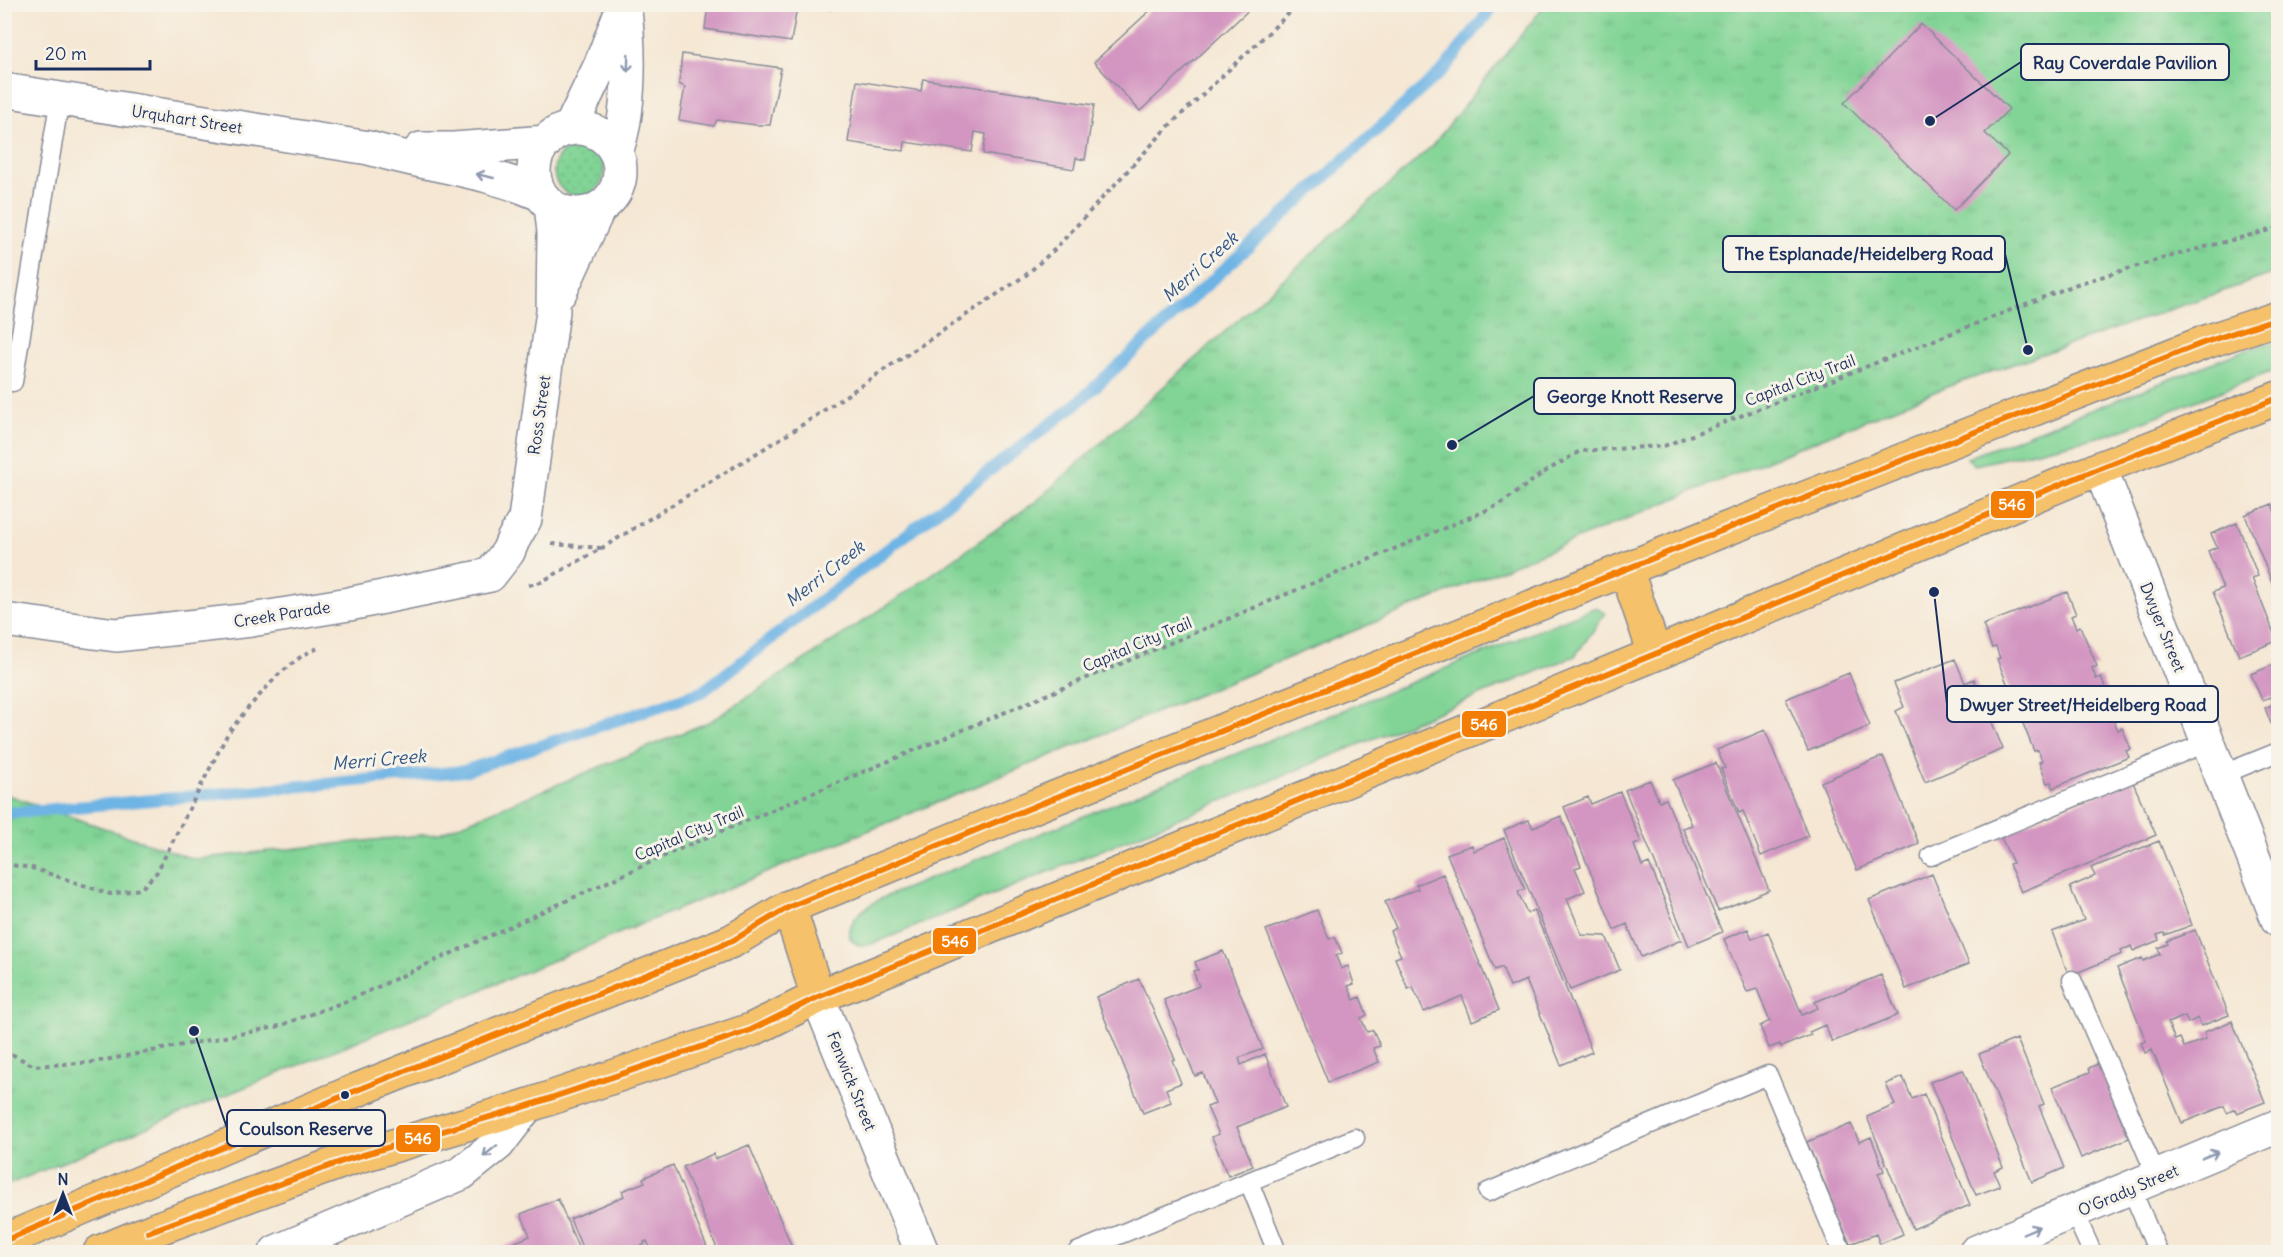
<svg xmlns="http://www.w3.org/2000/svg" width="2283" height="1257" viewBox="0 0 2283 1257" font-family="Delius,sans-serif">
<defs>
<pattern id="park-tufts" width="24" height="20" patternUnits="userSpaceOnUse" patternTransform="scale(1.5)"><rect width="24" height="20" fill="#81d495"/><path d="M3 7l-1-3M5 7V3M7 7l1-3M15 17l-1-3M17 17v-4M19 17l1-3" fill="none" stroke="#6fb683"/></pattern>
<pattern id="garden-dots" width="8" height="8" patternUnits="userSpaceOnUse" patternTransform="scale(1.5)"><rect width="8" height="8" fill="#81d495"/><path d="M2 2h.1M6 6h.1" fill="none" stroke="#6fb683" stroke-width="1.8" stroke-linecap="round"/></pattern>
</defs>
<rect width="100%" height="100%" fill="#f7f3e8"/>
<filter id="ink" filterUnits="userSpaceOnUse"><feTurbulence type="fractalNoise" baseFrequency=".0167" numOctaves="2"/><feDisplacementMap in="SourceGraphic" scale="12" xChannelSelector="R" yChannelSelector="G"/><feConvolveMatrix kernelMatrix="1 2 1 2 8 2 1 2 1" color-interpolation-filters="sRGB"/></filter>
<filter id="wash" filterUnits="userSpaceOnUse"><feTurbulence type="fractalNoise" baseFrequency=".008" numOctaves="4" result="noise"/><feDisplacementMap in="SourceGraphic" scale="24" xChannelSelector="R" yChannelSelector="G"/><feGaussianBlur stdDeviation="1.35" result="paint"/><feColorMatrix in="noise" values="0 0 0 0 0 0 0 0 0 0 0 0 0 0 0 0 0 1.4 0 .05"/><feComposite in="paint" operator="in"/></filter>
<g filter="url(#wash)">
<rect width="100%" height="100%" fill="#f5e7d3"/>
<!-- grass -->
<path fill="#81d495" stroke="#4e827a" stroke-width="1.5" d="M2278,340V369L2111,434L1975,465L1967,458L2240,352Z
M1596,607L1605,614L1575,656L875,943C864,946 858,948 850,938C847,918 865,908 880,899Z"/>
<!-- park -->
<path fill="url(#park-tufts)" stroke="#4e827a" stroke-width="1.5" d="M1545,5H2278V272L1944,388L5,1186V794L194,859L440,833L711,721L888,605L1035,502L1432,146Z"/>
<!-- garden -->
<path fill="url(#garden-dots)" stroke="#4e827a" stroke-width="1.5" d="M554 171a25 25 0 1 1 50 0a25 25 0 1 1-50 0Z"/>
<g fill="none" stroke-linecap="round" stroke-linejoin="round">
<!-- stream -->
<path stroke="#6eb4e4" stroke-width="12" d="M4,810L11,813L464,771L702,692L1075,405L1445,68L1495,4"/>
</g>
<g id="blocks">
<!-- building -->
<path fill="#d395c1" d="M708,4H804V8L797,7L791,42L705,29Z
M809,4H831V10L808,7Z
M1157,4H1255L1140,111L1094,62Z
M1921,24L2009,109L1985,133L2008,155L1954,210L1844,103Z
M682,54L781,68L770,125H757L717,120L714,126L679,120L685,87L679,84Z
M923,79L1094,105L1085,160L1076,158L1074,169L983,154L986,134L975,132L972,152L905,142L904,151L848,142L857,81L921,91Z
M2272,504L2276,515L2278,514V597L2245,515Z
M2237,523L2258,576L2252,578L2277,641L2239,656L2213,592L2223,588L2208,551L2217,547L2211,534Z
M2067,592L2076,614L2071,616L2076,628L2080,626L2097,666L2092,668L2096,679L2101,677L2118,718L2113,719L2118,730L2122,728L2131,749L2126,751L2129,757L2053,788L2051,782L2047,783L2039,762L2042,761L2038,750L2034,751L2018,711L2021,709L2017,699L2014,700L1997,659L2000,658L1996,647L1992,648L1983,625Z
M1955,659L1965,683L1974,679L2003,749L1925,782L1896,711L1904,707L1894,683Z
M2278,663V742L2265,708L2274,704L2271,697L2262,700L2251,674Z
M1849,673L1870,726L1808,751L1786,699Z
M1765,730L1808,836L1761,856L1743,811L1739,813L1721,769L1725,768L1717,750Z
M1883,756L1919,844L1857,870L1821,782Z
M1716,763L1769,890L1718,911L1683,828L1692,825L1673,780Z
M1650,780L1659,801L1666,799L1722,932L1689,946L1625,790Z
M2132,780L2156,835L2021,892L2009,864L2013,863L2000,835Z
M1620,792L1641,842L1634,845L1642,866L1649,863L1681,940L1641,957L1627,924L1614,930L1564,807L1588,797L1591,804Z
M1561,816L1581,866L1575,868L1585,891L1567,899L1582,935L1606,936L1620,970L1570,990L1504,830L1529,820L1533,828Z
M1504,838L1525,889L1518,892L1527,913L1534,910L1592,1052L1561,1065L1526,980L1510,987L1502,967L1495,970L1447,854L1472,845L1474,851Z
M2159,841L2192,925L2165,935L2164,933L2157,935L2159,940L2133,951L2131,946L2121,951L2122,954L2069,976L2052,932L2084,920L2070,887L2095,876L2091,868Z
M1443,874L1499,1010L1472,1021L1462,996L1424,1012L1413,987L1408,989L1395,958L1401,956L1390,931L1396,928L1385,902L1418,889L1416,885Z
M1932,874L1969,964L1906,989L1869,900Z
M1317,910L1329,939L1335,937L1342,953L1336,956L1341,969L1348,966L1354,984L1348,986L1354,1000L1360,997L1367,1015L1361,1018L1367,1032L1373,1030L1380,1046L1373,1048L1379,1062L1328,1082L1266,930Z
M1748,929L1752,939L1768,932L1802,1015L1818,1008L1815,1002L1881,975L1898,1015L1832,1042L1825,1025L1809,1032L1811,1035L1781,1047L1780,1044L1769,1048L1760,1026L1770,1021L1757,989L1747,992L1724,939Z
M2195,930L2229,1015L2201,1026L2198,1018L2188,1023L2185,1016L2168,1023L2175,1040L2180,1038L2184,1047L2206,1039L2204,1032L2232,1021L2265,1102L2237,1113L2235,1109L2227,1113L2224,1106L2182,1123L2152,1050L2145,1053L2141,1043L2146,1041L2117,968L2142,958L2143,961L2160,954L2158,948L2168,944L2167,941Z
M1223,951L1263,1049L1239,1058L1241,1065L1265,1054L1286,1107L1237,1127L1253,1166L1228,1176L1212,1137L1219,1134L1207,1107L1215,1104L1203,1073L1195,1076L1164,1000L1199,986L1193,971L1198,970L1195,962Z
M1139,979L1175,1059L1172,1060L1181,1083L1166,1089L1171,1102L1143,1113L1096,997Z
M2017,1039L2044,1104L2039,1106L2064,1168L2032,1182L1979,1054Z
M2102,1062L2115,1093L2111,1095L2129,1138L2081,1158L2052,1087L2090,1072L2089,1068Z
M1963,1070L2003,1167L1994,1171L2000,1186L1976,1195L1930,1082Z
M1903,1077L1912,1099L1924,1094L1970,1205L1913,1229L1867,1117L1895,1105L1886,1084Z
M1851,1124L1859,1142L1871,1137L1884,1171L1878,1173L1903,1234L1880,1244L1876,1234L1850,1244L1807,1142Z
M749,1145L794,1252H715L718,1251L683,1167L713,1154L715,1159Z
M673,1165L709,1252H652L647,1241L644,1242L645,1244L638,1248L640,1252H584L570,1219L624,1196L622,1191L645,1182L643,1178Z
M558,1199L580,1252H491L530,1236L521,1214Z"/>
</g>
</g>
<g filter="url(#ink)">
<use href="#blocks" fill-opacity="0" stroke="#888b98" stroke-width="1.5"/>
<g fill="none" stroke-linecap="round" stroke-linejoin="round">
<defs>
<path id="service" d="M4,381L13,382L60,98
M2221,775L2278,752
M1931,856L2208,742
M2072,980L2157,1177
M1249,1182L1277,1252
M2131,1188L2158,1252
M1488,1192L1768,1075L1842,1252
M2074,1212L2092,1252
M1077,1252L1355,1138"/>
<path id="minor" d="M4,90L369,148C425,165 486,170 540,194
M534 171a43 43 0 1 1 86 0a43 43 0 1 1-86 0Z
M570,129L601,64L621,12
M421,149H454L546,142
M616,152C631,112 630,46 624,4
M560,292L598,210
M2100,468L2278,920
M4,620L116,635L251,620L349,604L490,575L508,552L513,540L525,519L553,311L554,232L551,205
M818,997L922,1252
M276,1252L462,1173L498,1144L527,1106
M1976,1252L2278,1126"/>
<path id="primary" d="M1626,569L1655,654
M789,907L818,997
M4,1241L357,1090L732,941L789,907L1052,799L1716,533L2203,343L2278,318
M100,1252L156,1229L346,1160L527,1106L751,1030L818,997L892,967L1655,654L2100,468L2278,398"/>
</defs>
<!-- service casing -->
<use href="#service" stroke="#888b98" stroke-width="21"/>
<!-- minor casing -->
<use href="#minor" stroke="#888b98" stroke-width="36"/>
<!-- primary casing -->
<use href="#primary" stroke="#888b98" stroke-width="36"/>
<!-- path -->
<path stroke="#888b98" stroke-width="4" stroke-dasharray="4.5 4.5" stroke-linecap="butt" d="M552,544L601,548
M529,585L541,582L602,548L796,429L1026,275L1054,250L1170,125L1299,4
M4,864L32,868L110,894L141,889L157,872L228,733L248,708L278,675L303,655L318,648
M4,1050L34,1066L95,1062L276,1027L347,1001L684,847L1499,505L1543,473L1580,451L1664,446L2077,284L2178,254L2278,228"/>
<!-- service -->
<use href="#service" stroke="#fff" stroke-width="18"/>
<!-- minor -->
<use href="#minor" stroke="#fff" stroke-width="33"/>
<!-- primary -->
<use href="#primary" stroke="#f5c16b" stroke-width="33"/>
<defs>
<path id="bus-1" d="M148,1232L346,1160L527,1106L751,1030L818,997L1655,654L2100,468L2278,398
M4,1241L357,1090L732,941L789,907L1052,799L1716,533L2203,343L2278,318"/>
</defs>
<!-- bus-1 casing -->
<use href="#bus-1" stroke="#f7f3e8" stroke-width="10"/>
<!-- bus-1 -->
<use href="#bus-1" stroke="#f47e05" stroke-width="6"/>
</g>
<!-- one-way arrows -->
<defs><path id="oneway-shaft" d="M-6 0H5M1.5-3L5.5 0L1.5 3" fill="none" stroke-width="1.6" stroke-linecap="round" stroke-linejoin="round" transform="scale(1.5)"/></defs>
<g stroke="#8d97ae">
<use href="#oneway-shaft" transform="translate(628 63) rotate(92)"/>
<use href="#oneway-shaft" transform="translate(485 176) rotate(-167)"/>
<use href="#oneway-shaft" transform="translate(490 1151) rotate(141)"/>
<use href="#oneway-shaft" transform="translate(2210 1155) rotate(-23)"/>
<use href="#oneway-shaft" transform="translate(2031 1230) rotate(-23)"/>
</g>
</g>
<!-- markers -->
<circle fill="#1b2f5e" stroke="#f7f3e8" stroke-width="2" cx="345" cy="1095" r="5"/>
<g text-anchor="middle" stroke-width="6" stroke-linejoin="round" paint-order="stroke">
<!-- street labels -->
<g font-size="16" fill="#1b2f5e" stroke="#f7f3e8">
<text transform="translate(187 119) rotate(9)" y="6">Urquhart Street</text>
<text transform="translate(1800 380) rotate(-21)" y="6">Capital City Trail</text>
<text transform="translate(539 415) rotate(-82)" y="6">Ross Street</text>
<text transform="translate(282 614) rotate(-9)" y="6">Creek Parade</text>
<text transform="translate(2163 627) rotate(68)" y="6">Dwyer Street</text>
<text transform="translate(1137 644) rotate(-23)" y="6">Capital City Trail</text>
<text transform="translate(689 833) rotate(-23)" y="6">Capital City Trail</text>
<text transform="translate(852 1081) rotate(68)" y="6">Fenwick Street</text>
<text transform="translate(2128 1190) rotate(-23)" y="6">O'Grady Street</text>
</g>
<!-- water labels -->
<g font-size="18" font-style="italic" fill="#345786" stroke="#f7f3e8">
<text transform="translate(1200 267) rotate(-42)" y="6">Merri Creek</text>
<text transform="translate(825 574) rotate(-38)" y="6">Merri Creek</text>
<text transform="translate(379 760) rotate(-5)" y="6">Merri Creek</text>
</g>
</g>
<!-- callouts -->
<path fill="none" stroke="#1b2f5e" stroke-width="2" d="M1930 121L2021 62M2028 350L2005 254M1452 445L1534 396M1934 592L1947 704M194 1031L227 1128"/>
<g fill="#1b2f5e" stroke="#f7f3e8" stroke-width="2">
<circle cx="1930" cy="121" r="6"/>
<circle cx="2028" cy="350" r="6"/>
<circle cx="1452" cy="445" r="6"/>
<circle cx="1934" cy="592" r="6"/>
<circle cx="194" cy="1031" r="6"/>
</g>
<g fill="#f7f3e8" stroke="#1b2f5e" stroke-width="2">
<rect x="2021" y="44" width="208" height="36" rx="6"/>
<rect x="1723" y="236" width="282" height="36" rx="6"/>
<rect x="1534" y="378" width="201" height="36" rx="6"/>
<rect x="1947" y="686" width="271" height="36" rx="6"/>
<rect x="227" y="1110" width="158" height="36" rx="6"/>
</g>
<g font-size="18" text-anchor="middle" font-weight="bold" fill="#1b2f5e">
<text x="2125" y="69">Ray Coverdale Pavilion</text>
<text x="1864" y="260">The Esplanade/Heidelberg Road</text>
<text x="1635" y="403">George Knott Reserve</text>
<text x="2083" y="711">Dwyer Street/Heidelberg Road</text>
<text x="306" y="1135">Coulson Reserve</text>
</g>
<g stroke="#f7f3e8" stroke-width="2">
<rect x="1990" y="490" width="45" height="29" rx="6" fill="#f47e05"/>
<rect x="1461" y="710" width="46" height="28" rx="6" fill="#f47e05"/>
<rect x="932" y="927" width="45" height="28" rx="6" fill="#f47e05"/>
<rect x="395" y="1124" width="46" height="29" rx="6" fill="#f47e05"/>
</g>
<g font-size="16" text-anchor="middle" font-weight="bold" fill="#fff">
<text x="2012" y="510">546</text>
<text x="1484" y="730">546</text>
<text x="955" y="947">546</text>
<text x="418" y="1144">546</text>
</g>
<!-- margin -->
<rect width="2283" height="1257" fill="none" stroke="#f7f3e8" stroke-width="24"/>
<!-- north arrow -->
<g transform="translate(63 1194)" stroke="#f7f3e8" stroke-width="4.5" paint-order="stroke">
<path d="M0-4.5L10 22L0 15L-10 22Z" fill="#1b2f5e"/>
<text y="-9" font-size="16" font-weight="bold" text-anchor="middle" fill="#1b2f5e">N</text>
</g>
<!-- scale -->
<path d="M36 60v9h114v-9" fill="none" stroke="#1b2f5e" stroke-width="3"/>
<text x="45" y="60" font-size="18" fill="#1b2f5e" stroke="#f7f3e8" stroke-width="4.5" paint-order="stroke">20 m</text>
</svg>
